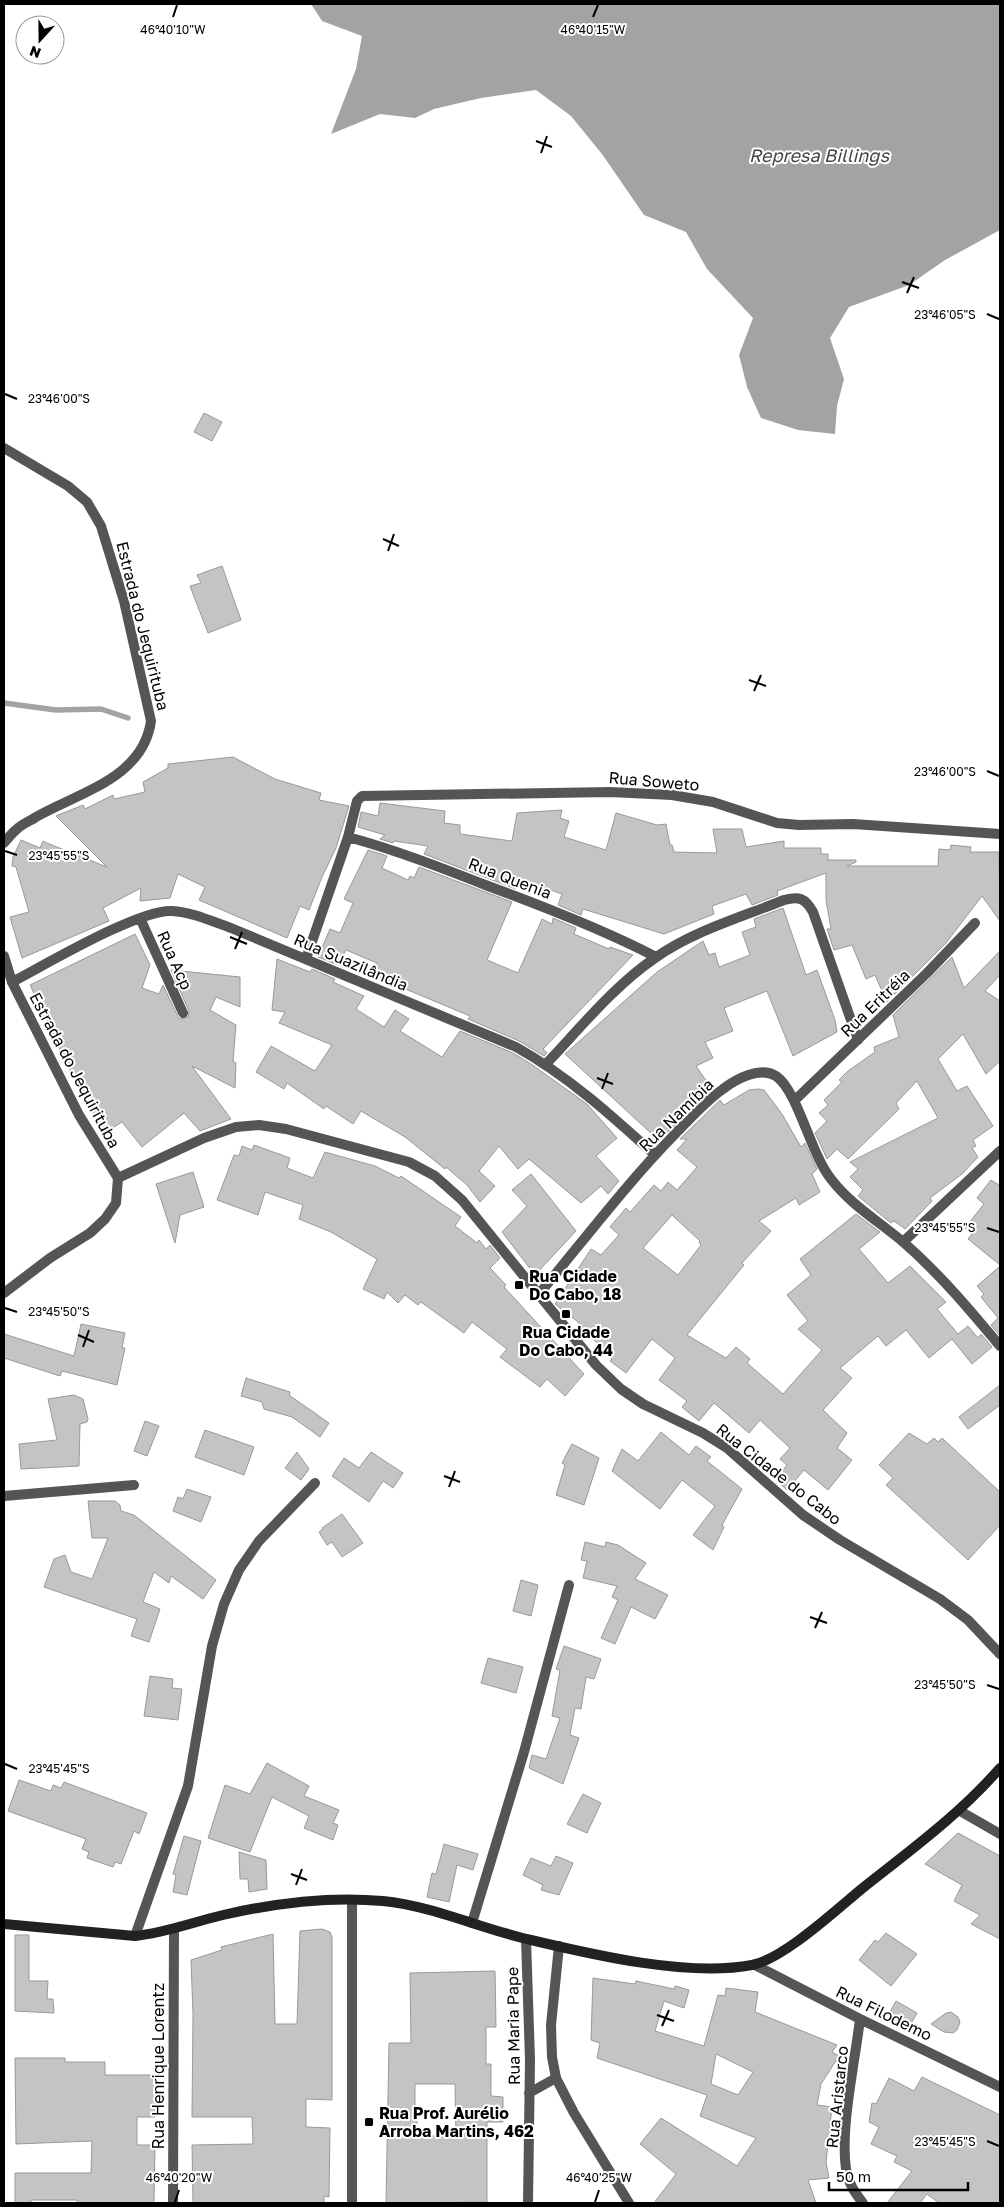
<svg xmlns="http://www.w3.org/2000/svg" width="1004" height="2207" viewBox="0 0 1004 2207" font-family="'Golos Text',sans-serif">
<rect width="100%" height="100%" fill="#fff"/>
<!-- water -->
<path fill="#a3a3a3" d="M311,4H1000V230L945,260L909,285L849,307L830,338L844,379L837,406L835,434L798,430L761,418L747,387L739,355L753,318L707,269L686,232L644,215L602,154L571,116L536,90L481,98L434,109L415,118L380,114L331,134L356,69L362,36L322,21Z"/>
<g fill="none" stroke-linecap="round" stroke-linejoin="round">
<!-- stream -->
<path stroke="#a3a3a3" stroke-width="5.5" d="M4,703L56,710L101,709L128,718"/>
</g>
<!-- building -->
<path fill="#c4c4c4" stroke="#999" fill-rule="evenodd" d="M204,413L222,422L212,441L194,432Z
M222,566L241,620L208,633L190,586L201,583L197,575Z
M233,757L275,779L321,793L319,800L349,806L336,848L322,877L309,910L300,906L287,938L199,900L205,887L178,874L170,898L140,901L141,888L103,908L109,921L22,958L10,917L29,912L16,867L12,866L13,857L21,840L40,848L43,841L47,843L107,867L56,816L83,805L85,809L113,795L114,799L145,792L143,782L168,768V764Z
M380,803L445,811L444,823L460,825V834L512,841L517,813L562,810L560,818L569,821L564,837L606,850L616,813L657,825L666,824L670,845H672L674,852L717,853L713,829H742L746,847L784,841V848H821V854H828V860H856V862L847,866H938L939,849L950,850L951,845L971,847L970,852H999L1000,921L982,896L946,943L887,1002L875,975L866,979L852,945L834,950L827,929H831L826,900V873L777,891L778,895L752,905L746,894L712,906L714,914L664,934L583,909L581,915L558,905L562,894L519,879L516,889L424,854L428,846L394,841L393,843L380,839L385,835L358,827L361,812L378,816Z
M368,850L387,856L382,868L408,880L410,876L414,878L419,867L512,902L487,960L518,973L542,919L552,924L553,918L576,928L574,934L609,949L610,947L633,955L543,1049L547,1053L544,1056L519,1041L468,1019L470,1016L372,975L377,963L346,950L338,965L318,957L330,929L340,933L353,903L344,899Z
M783,908L806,975L817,970L835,1020L837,1032L793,1056L767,991L724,1008L733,1031L705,1042L713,1058L696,1066L712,1089L663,1137L654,1136L565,1054L657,972L703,941L709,955L715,953L719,967L750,955L742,932L756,927L754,919Z
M135,934L150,965L142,988L159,994L163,985L179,1019L188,1017L189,1011L171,970L240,977V1007L216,997L210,1010L236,1025L233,1061L236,1063L235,1088L192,1066L231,1119L200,1131L184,1113L142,1147L122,1122L106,1132L91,1110L89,1111L30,985Z
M1000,951V975L985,991L1000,1001V1061L986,1074L963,1034L938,1059L957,1091L967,1086L993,1126L973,1140L976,1146L972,1148L978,1157L962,1174L930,1198L932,1201L905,1229L894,1221L891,1223L858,1196L863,1190L850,1177L858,1169L850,1162L938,1118L917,1081L896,1103L899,1109L848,1159L837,1149L827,1159L817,1137L815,1133L827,1121L819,1113L828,1105L824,1100L842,1082L839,1080L848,1071L875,1052L874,1047L899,1037L893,1015L952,957L964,988Z
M277,959L310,972L312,969L335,979L333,982L364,996L356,1009L384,1027L395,1010L409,1019L400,1031L442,1057L460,1031L513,1053L531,1064L587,1104L617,1138L596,1156L619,1181L608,1194L601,1186L581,1203L529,1159L518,1169L499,1146L479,1171L495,1186L480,1202L467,1185L446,1167L445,1169L405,1137L361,1111L353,1124L326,1106L324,1109L287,1083L284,1089L256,1072L271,1046L315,1071L332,1045L279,1023L285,1012L272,1010Z
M758,1089L764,1090L782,1114L801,1147L805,1143L817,1169L812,1174L820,1192L799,1205L796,1198L759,1221L771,1231L742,1263L744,1265L687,1335L726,1358L736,1347L750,1359L747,1363L783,1394L822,1350L798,1329L808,1321L787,1295L811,1275L800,1259L856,1214L880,1232L859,1249L888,1283L910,1266L946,1302L937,1309L958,1334L968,1326L978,1338L981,1334L992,1347L972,1364L952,1339L929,1358L906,1330L886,1346L878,1336L840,1368L852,1378L823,1410L847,1433L837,1448L852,1460L828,1490L804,1470L787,1490L775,1479L787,1465L780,1459L790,1448L760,1420L749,1433L714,1403L699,1421L682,1407L687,1401L659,1380L675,1358L652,1339L626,1373L610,1361L612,1359L606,1353L607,1351L597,1343L582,1327L583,1326L555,1304L591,1249L601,1255L619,1235L610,1227L626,1208L630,1212L654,1185L661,1191L668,1182L677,1190L697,1167L677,1150L687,1139H680L720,1100L724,1105L749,1090ZM672,1215L700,1241L699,1242L701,1245L678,1275L643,1248Z
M254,1145L290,1158L287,1168L313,1178L325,1152L375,1166L399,1178L401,1176L461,1217L455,1226L477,1243L479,1240L486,1249L490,1245L500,1258L490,1268L506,1285L504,1287L584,1374L565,1396L547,1379L540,1387L500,1357L507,1349L472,1322L464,1333L421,1302L418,1305L405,1295L398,1303L387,1292L384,1299L363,1289L377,1259L331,1232L299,1219L303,1205L265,1192L258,1215L217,1200L234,1155L239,1156L242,1146L252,1150Z
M193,1172L204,1207L180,1215L175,1243L156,1184Z
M531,1174L576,1231L535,1275L502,1232L527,1206L512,1190Z
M991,1180L999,1185L1000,1184V1265L968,1239L972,1234L965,1228L984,1204L977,1198Z
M1000,1266V1336L991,1325L998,1318L981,1297L984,1294L977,1286Z
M81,1324L125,1333L122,1348H125L117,1385L62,1371L60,1376L4,1358V1334L74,1356Z
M246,1378L290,1392L289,1395L329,1423L320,1437L292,1417L264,1409L262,1402L241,1396Z
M1000,1385V1405L968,1429L959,1417Z
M74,1395L83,1399L88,1419L87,1422L80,1424L79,1466L21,1469L19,1444L57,1440L48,1399Z
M145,1421L159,1426L147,1456L134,1451Z
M205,1430L254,1447L244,1475L195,1457Z
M661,1432L689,1455L696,1446L711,1457L707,1461L742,1489L722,1525L724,1527L713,1550L693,1535L715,1506L682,1480L660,1509L612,1471L622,1449L638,1461Z
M909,1433L927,1444L934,1438L938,1442L942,1438L1000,1492V1525L968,1560L886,1485L893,1478L879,1465Z
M572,1444L599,1458L584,1505L556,1495L565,1465L562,1463Z
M297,1452L309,1469L301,1480L285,1468Z
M371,1452L403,1473L393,1488L383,1481L369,1502L332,1476L344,1458L359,1468Z
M187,1489L211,1497L201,1522L173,1511L178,1497L183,1499Z
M88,1501H115L120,1505L121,1511L134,1515L216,1580L203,1599L171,1576L169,1583L154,1572L143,1602L160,1609L149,1642L131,1636L137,1619L44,1587L54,1559L65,1555L71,1572L92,1579L108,1538H92Z
M342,1514L363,1543L342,1557L332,1542L327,1545L319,1532L323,1529L322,1528Z
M585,1542L605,1547L606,1542L618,1545L646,1563L635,1579L668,1595L655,1619L631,1607L615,1644L601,1638L618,1600L612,1597L617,1586L583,1578L587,1561L581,1560Z
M521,1580L538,1585L531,1616L513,1611Z
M564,1646L601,1659L594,1679L586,1677L581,1709L575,1708L570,1735L579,1738L563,1784L529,1768L532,1755L546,1759L560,1718L552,1716L560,1670L556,1669Z
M488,1658L523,1667L516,1693L481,1683Z
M150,1676L173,1679L172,1688L182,1689L178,1720L144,1716Z
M267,1763L309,1786L304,1796L339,1810L333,1823L338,1825L333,1840L304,1828L309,1816L272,1797L250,1852L208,1838L225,1785L250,1794Z
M19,1780L51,1791L53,1785L61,1788L64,1782L147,1813L139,1834L134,1831L121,1864L115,1862L113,1867L87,1858L89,1852L82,1849L86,1839L8,1811Z
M583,1794L601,1803L587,1833L567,1824Z
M958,1833L1000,1856V1939L971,1924L980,1915L954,1901L962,1885L925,1864Z
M184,1836L201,1841L187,1895L173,1892L176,1875L173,1874Z
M444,1844L478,1854L473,1870L457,1865L449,1902L427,1897L432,1873L436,1874Z
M239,1852L266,1860L267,1889L249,1892L248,1879H240Z
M556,1856L573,1863L559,1895L541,1890L543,1885L523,1875L531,1858L551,1866Z
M322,1929L330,1932L332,1937V2100L306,2099V2127L330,2128L329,2197L324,2196V2203H193L192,2145L253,2144L252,2117H192L193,2014L191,1960L222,1950L221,1947L273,1934L275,2024H297L300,1931Z
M886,1933L917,1954L891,1986L859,1960L875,1940L878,1942Z
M15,1935H29V1981H48L47,1999H53L54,2013L15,2011Z
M495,1971L496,2027H486V2064H491V2096L503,2097V2122H487V2202L386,2203L389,2043H411L410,1973ZM415,2084H455L456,2136H420V2127H417V2116H415Z
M593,1978L635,1984L636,1981L674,1989L675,1986L689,1990L684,2008L664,2001L655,2031L704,2046L718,1995L725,1996L726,1988L758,1992L755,2012L837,2045L832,2052L839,2056L821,2084L817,2105L832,2107L826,2162L829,2178L808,2180L816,2203H654L676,2174L640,2144L661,2118L737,2166L756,2138L700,2116L707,2095L597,2058L600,2043L591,2040ZM716,2054L753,2072L738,2095L711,2084Z
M896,2001L917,2013L909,2027L888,2015Z
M951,2012L958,2017L960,2022L957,2030L953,2033L944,2032L931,2024L946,2013Z
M15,2058H65V2062H105V2075H154L155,2117H137V2145H155L154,2203H80L76,2200H31V2203H15V2173H91L92,2141L16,2144Z
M922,2077L1000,2115V2203H939L927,2194L920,2203H887L912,2171L894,2162L897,2156L871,2144L879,2127L869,2122L872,2103L876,2104L889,2078L914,2091Z"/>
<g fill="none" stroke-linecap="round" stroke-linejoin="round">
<!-- minor -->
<path stroke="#555" stroke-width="10" d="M348,837C396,850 442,868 488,886C545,907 602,929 656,957
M140,918L183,1013
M306,959L348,837L357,801L362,796L610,792L672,795L713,802L777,823L799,825L853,824L1000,834
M12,982C45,965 139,909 172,911C192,912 211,921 231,928L516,1047C568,1076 611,1115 655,1155
M546,1064C581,1027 614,986 655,958C693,931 742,917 784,900C799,896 805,898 813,912L858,1040
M794,1101L927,973L975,923
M903,1242L1000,1151
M4,1293L50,1258L90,1233L105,1219L116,1203L118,1178
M539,1294C584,1240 627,1183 676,1133C691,1118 706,1101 723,1089C736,1079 760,1066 776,1076C798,1091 811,1155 831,1179C850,1204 878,1221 902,1241C938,1272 970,1310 1000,1346
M4,1496L134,1485
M960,1811L1000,1834
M472,1923L524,1752L569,1585
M135,1936L188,1786L212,1646L224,1604L239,1570L259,1541L315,1483
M526,1939L530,2060L528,2203
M755,1965L860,2019L1000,2087
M860,2019C855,2062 840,2128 846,2169C848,2183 855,2193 863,2203
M529,2093L556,2078
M173,2203L174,1929
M352,2203V1900"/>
<!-- tertiary -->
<path stroke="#555" stroke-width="10" d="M4,448L68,486L87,502L101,526L124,601L151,721C143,778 80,792 36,817C30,821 22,824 17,829C12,833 8,838 4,843
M4,956L12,982L79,1115L118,1178L204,1138L236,1127L259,1125L286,1129L409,1162L435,1176L462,1200L596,1365L621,1389L643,1404L703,1433L727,1448L803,1515L840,1540L940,1599L968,1620L1000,1654
M559,1946L551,2025L552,2057L556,2078L574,2113L629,2203"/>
<!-- secondary -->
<path stroke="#222" stroke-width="10" d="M4,1924L135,1936C165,1933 193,1922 223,1915C275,1903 330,1896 383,1901C433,1906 482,1929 531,1940C594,1955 688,1977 752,1965C784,1959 838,1908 864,1887C912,1849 960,1814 1000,1768"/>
</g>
<!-- ticks -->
<path fill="none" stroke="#000" stroke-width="2" d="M173,17L177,5M593,17L598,5M536,141L552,147M541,153L547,136M902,282L919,288M907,293L914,277M987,314L999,319M5,394L17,399M383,539L399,546M388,551L394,534M749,680L766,686M754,691L761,675M987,771L999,776M5,851L17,855M230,937L247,944M235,949L242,932M597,1078L613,1084M602,1089L608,1073M987,1228L999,1232M5,1308L17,1312M78,1335L94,1342M83,1347L89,1330M444,1476L460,1482M449,1487L455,1471M810,1617L827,1623M815,1628L822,1612M987,1685L999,1689M5,1764L17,1769M291,1874L307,1880M296,1885L302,1869M657,2015L674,2021M662,2026L669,2010M987,2141L999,2146M175,2202L179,2190M595,2202L599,2190"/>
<!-- markers -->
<g fill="#000" stroke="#fff" stroke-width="2">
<rect x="514" y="1280" width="10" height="10" rx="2.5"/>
<rect x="561" y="1309" width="10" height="10" rx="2.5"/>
<rect x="364" y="2117" width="10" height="10" rx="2.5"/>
</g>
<g text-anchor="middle" stroke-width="4" stroke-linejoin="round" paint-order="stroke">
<!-- street labels -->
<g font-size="16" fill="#000" stroke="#fff">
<text transform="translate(143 626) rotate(76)" y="6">Estrada do Jequirituba</text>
<text transform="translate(654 781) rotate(5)" y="6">Rua Soweto</text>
<text transform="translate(510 878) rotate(21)" y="6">Rua Quenia</text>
<text transform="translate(175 960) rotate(66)" y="6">Rua Acp</text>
<text transform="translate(351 962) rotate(23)" y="6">Rua Suazilândia</text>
<text transform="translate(875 1003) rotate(-44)" y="6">Rua Eritréia</text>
<text transform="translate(75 1070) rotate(62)" y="6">Estrada do Jequirituba</text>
<text transform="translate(676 1115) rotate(-44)" y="6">Rua Namíbia</text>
<text transform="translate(779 1474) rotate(38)" y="6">Rua Cidade do Cabo</text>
<text transform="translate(884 2013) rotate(26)" y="6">Rua Filodemo</text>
<text transform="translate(513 2026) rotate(-91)" y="6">Rua Maria Pape</text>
<text transform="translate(158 2066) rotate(-90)" y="6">Rua Henrique Lorentz</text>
<text transform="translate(837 2097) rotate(-84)" y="6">Rua Aristarco</text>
</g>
<!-- poi labels -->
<g font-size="16" font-weight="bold" fill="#000" stroke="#fff" text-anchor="start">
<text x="529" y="1282">Rua Cidade<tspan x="529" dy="18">Do Cabo, 18</tspan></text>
<text x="566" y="1338" text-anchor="middle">Rua Cidade<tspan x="566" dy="18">Do Cabo, 44</tspan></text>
<text x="379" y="2119">Rua Prof. Aurélio<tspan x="379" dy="18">Arroba Martins, 462</tspan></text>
</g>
<!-- water labels -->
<g font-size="18" font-style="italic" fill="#444" stroke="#fff">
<text x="819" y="162">Represa Billings</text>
</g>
</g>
<g font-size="12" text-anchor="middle" fill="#000" stroke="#fff" stroke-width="4" stroke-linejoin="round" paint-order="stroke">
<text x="593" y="34">46°40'15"W</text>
<text x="173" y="34">46°40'10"W</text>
<text x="945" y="319">23°46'05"S</text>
<text x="59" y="403">23°46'00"S</text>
<text x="945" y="776">23°46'00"S</text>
<text x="59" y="860">23°45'55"S</text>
<text x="945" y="1232">23°45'55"S</text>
<text x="59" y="1316">23°45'50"S</text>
<text x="945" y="1689">23°45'50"S</text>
<text x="59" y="1773">23°45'45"S</text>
<text x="945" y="2146">23°45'45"S</text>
<text x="179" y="2182">46°40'20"W</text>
<text x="599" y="2182">46°40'25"W</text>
</g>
<!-- border -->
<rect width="1004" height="2207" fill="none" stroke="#000000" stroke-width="10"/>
<!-- north arrow -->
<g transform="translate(40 40) rotate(201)"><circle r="24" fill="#ffffff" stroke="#999999"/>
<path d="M0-4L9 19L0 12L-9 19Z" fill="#000000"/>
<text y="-8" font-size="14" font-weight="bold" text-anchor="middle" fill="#000000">N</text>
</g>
<!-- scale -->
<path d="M829 2182v8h139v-8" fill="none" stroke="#000000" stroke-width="2.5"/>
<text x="836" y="2182" font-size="15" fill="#000000" stroke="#ffffff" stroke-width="4" paint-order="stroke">50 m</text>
</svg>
